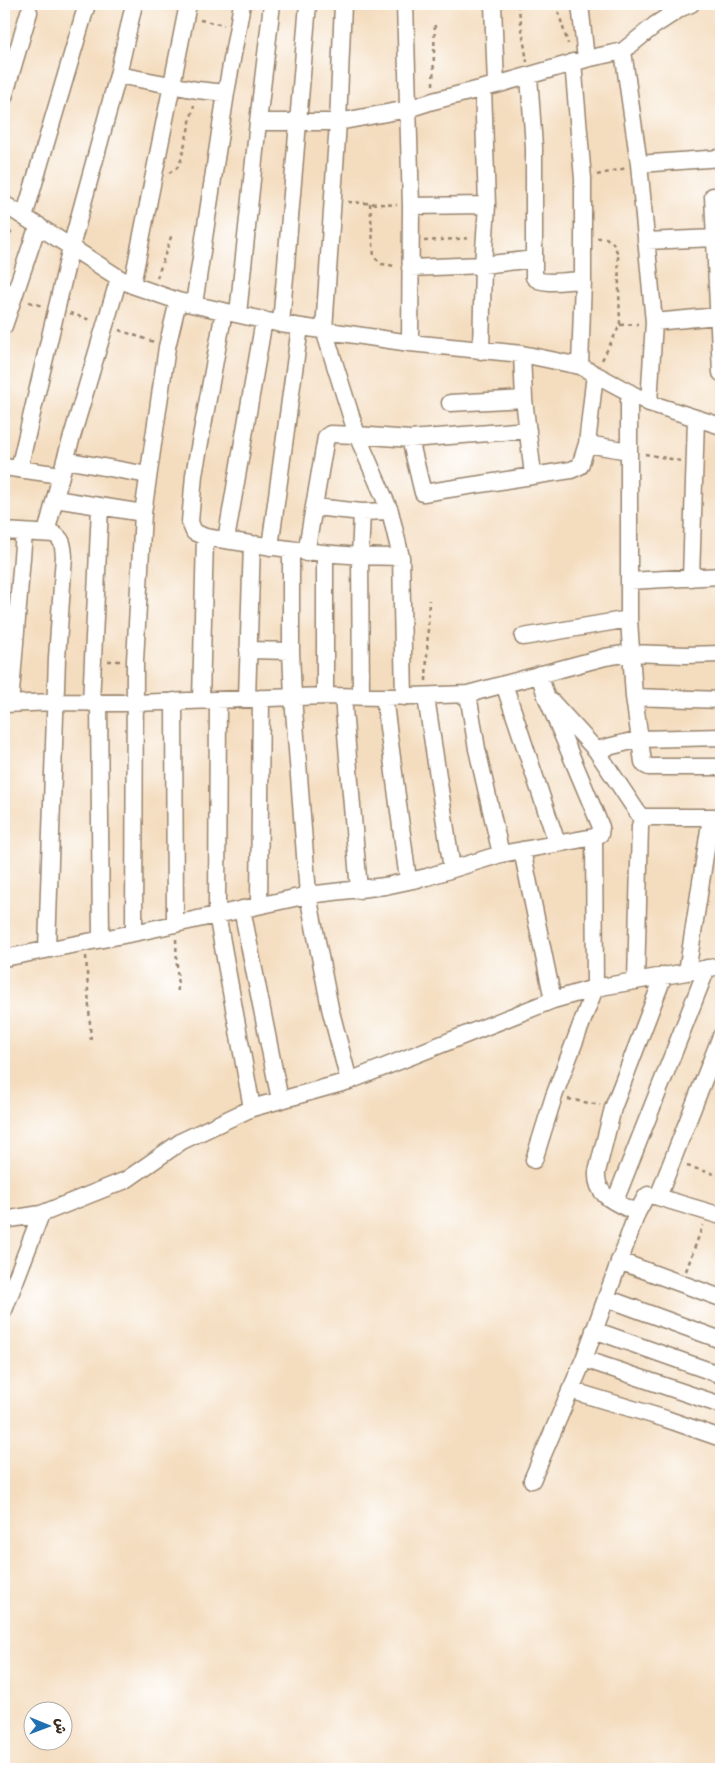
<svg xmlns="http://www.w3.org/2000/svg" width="725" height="1773" viewBox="0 0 725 1773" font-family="Delius,'Playpen Sans Arabic',sans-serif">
<rect width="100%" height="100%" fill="#fff"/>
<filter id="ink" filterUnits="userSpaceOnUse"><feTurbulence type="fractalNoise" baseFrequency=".02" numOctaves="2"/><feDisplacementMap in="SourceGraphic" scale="10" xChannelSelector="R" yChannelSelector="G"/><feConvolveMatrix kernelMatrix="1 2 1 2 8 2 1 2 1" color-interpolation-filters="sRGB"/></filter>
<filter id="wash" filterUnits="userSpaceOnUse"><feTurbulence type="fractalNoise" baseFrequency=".0096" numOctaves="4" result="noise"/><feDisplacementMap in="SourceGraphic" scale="20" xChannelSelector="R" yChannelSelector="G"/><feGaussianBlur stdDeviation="1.12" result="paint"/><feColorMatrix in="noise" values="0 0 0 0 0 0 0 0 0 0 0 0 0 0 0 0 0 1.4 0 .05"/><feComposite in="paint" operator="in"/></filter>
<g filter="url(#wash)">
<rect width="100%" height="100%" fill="#f4ddbf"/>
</g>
<g filter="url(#ink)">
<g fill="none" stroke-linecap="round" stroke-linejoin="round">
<defs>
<path id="minor" d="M405,4L411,206L410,343
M493,4L496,85
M580,4L586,59
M623,51L639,164L654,322L649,403
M573,62L583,179V280L580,366
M118,75L197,90L226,93
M529,76L534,147V277C541,286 571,280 583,280
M4,97L29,12
M258,122H338L408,109L433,101L496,85L586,59L623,51L655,25L681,8L691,4
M639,164L721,158
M713,196L721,373
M4,204L119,278L132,285L178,301L281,324L410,343L522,354L580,366L649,403L721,426
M411,206L487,205
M24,217L87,4
M646,241L715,238
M410,268L483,265L534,259
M132,285L188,4
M194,304L226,93L242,4
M224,311L194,475L190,522L194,532L205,537C271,547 333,557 401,557
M238,314L258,122L272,4
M654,322L718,316
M281,324L308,4
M4,326L38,225
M481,351L483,265L487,205L483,88
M522,354L524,399L533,475
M629,392V619L634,697L643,762L645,765L649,767H721
M450,403L524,399
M410,439L423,493L571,470L580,466L587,444L595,374
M587,444L629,451
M65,460L148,475
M4,467L61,475
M19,469L71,247L118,75L134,4
M55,499L143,513
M315,507L362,512L390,511
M4,531L54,534C63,539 63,546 64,556L57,658L47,948
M46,533L65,460L119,278
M226,540L264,320
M270,547L300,327
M291,550V651L293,697L308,895L330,1008L349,1081
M306,553L326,437L330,434L357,435L324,330L338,122L343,4
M691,578L696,419
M629,581L721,576
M523,637L629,619
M248,650L291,651
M504,684L557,843
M468,694L477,749L501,854
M325,696V554
M361,696L360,557L362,512
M343,697L359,890
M384,697L408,880
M404,697L401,557L390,511L357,435L410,439L528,430
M426,697L452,869
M634,697L721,700
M247,698L252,544
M201,700L205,537
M218,700L217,914L252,1108
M174,701L175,923
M552,702L596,750L642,819
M91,703L100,507
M99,703L101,939
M4,704L55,702L135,703L325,696L384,697L468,694L605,657L630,653L686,655L721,654
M10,704L24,533
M596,750L640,739L721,737
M522,850L553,1000
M259,905L261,698
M242,909L280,1100
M134,933L135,661L143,513L167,347L178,301
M4,958L134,933L308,895L385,886L427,877L501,854L594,837L600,834L601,827L546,696L539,674
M687,972L711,817
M636,981L640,826L642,819L645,817H721
M534,1160L554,1096L595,988L594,837
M658,1197L721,1036
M615,1201L707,968
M637,1213C618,1203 595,1198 597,1172L613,1108L664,975
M4,1220L41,1214
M619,1261L721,1298
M606,1298L721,1340
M4,1310L41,1214L126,1180L182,1141L252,1108L349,1081L553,1000L595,988L721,966
M594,1330L721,1375
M584,1359L721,1405
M570,1390L666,1419L721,1438
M532,1480L584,1359L637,1213L645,1198L648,1195L658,1197L721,1216"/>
</defs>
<!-- minor casing -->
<use href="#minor" stroke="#98846e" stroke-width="19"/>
<!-- path -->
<path stroke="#98846e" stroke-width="2.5" stroke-dasharray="4 4" stroke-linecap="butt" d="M518,4L527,62
M556,4L568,44
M4,6L5,4
M200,20L224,25
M433,85L435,21
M169,173L177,168L181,160L194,105
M597,175L626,168
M348,202L397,205
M370,203L374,257L382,264L395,266
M597,238H606L613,243L618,254L620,325L601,362
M4,241L14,229
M424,241L471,238
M157,278L172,234
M29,302L43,306
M70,313L90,320
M620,325L638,324
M119,330L154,342
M645,454L681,461
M108,661H120
M426,681L429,600
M176,939L178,995
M86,956L91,1042
M568,1099L600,1105
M687,1166L721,1176
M686,1271L703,1225"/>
<!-- minor -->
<use href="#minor" stroke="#fff" stroke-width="16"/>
</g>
</g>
<!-- margin -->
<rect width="725" height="1773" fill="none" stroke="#fff" stroke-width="20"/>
<!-- north arrow -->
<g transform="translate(48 1726) rotate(91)"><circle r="24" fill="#ffffff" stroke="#b1aaa5"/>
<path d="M0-4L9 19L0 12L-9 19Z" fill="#1f6fb2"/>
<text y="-8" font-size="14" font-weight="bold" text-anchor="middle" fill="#3b2a1e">ش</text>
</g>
</svg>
